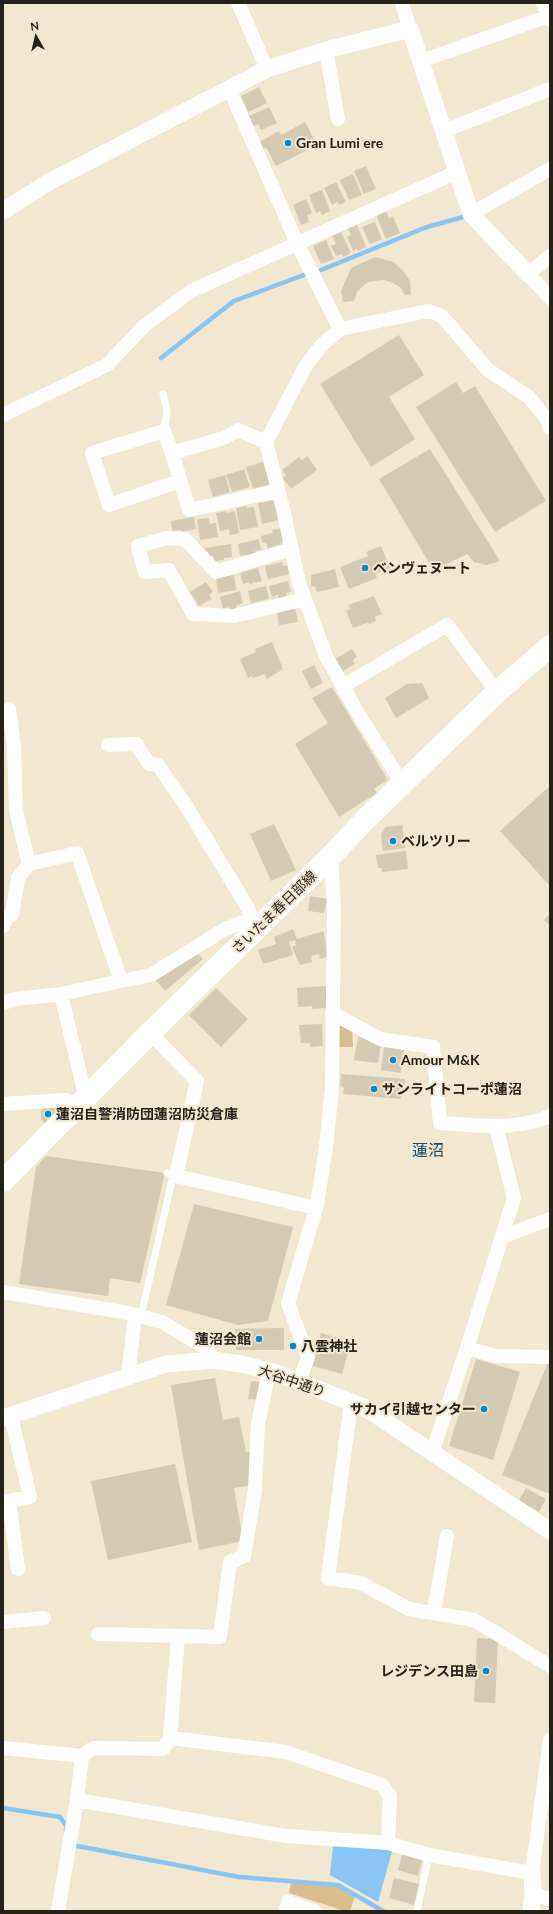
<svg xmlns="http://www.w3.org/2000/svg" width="553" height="1914" viewBox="0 0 553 1914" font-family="Lato,'Noto Sans JP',sans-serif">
<rect width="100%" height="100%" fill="#f2e7d0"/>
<!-- green -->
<path fill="#d7be8c" d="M337,1020L352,1029L353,1047H339Z
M291,1883L336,1886L355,1896L350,1911H345L289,1893Z"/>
<!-- water -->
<path fill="#89c6f6" d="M333,1846L393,1848L378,1902L330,1875Z"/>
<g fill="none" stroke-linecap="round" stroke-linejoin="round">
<!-- stream -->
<path stroke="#89c6f6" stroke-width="4.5" d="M321,270L427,227L463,217
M161,358L234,301L309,273
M3,1808L60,1817L67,1827L66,1830
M72,1845L239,1877L338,1885L383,1911"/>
</g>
<!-- building -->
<path fill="#d5cab4" d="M259,87L267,103L248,112L241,96Z
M269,107L277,123L261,130L258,124L254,126L249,116Z
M305,122L317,145L276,166L266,147L263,149L259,142L279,131L281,135Z
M366,166L376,189L364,194L354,171Z
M353,174L362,195L349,200L340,180Z
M336,182L346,202L339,205L337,202L332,205L324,188Z
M322,190L330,211L322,215L320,211L316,213L309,195Z
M306,199L312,213L307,215L309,222L301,225L293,205Z
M386,211L389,218L393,217L400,233L386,239L376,215Z
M375,222L382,239L370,244L362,227Z
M357,225L366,247L358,251L357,248L353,251L347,237L351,235L348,229Z
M341,232L351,253L343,257L342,254L336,256L331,246L336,244L332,236Z
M326,240L334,259L321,264L313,246Z
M375,257L394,262L404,272L410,281L411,294L405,295L400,287L393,283L384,280L374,281L366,283L357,292L354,301L343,302L341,291L351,268Z
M399,335L424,375L389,397L415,439L371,467L320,384Z
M456,382L463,393L475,386L546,501L495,532L416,407Z
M430,449L500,561L487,565L474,562L467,554L434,571L379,479Z
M307,456L317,470L291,489L283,478L286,475L282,470L299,457L302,460Z
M263,462L270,484L253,489L246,467Z
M244,469L250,487L232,492L226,475Z
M225,475L230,492L213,497L208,480Z
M275,500L279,520L262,524L258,503Z
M247,506V508L254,507L258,527L240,530L236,508Z
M226,511V513L235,511L239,533L230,535L229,529L220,531L216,513Z
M194,517L196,529L181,532V530L172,531L171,521Z
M209,518L210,524L216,523L218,537L200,540L197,519Z
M281,528L284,541L281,542L283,546L268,550L266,542L262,543L261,536L273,533L272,530Z
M259,539L261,550L255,551L256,554L240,556L238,544Z
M231,544L232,557L224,558V560L214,561L213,556H208V551L206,552L205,548Z
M381,546L390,568L375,574L377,578L349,589L340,567L368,556L366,552Z
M282,562L283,566L287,565L289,574L268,579L265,566Z
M258,568L262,581L249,584V582L243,584L240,573Z
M335,569L339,587L317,592L315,586L311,587V575Z
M234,575L236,590L218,593L216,578Z
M288,581L291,592L286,593L287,596L278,598V595L272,597L269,586Z
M206,582L213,592L209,595L212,599L199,606L190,592Z
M266,586L269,599L251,603L248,591Z
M240,591L243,603L236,606V608L230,610L229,607L223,609L220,597Z
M374,596L382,614L375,617L376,621L369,624L368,622L353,628L346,611L350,609L348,605Z
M295,608L298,622L279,625L277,611Z
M272,642L283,669L267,679L265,674L253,678L252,676L248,678L240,659L256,652L255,649Z
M352,649L357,657L352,660L355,664L343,671L335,659Z
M314,665L323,683L311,689L302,671Z
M422,683L429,698L396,718L385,698L407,684Z
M332,687L388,780L374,789L377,793L339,817L295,744L328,723L312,698Z
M550,786V886L500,831Z
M274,824L296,870L271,881L250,834Z
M402,825L405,848L383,851L381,834L386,827Z
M406,851L408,869L382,872V868H378L376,855Z
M310,896L327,899L324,913L308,911Z
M550,913V926L544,920Z
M293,929L297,939L324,931L327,957L320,959L319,954L311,956L312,962L300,965L292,947L296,945L295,940L289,942L293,955L263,964L258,950L276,944L274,937Z
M196,951L203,959L165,991L154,978Z
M326,986L327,1008L312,1009V1006L298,1007L297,988Z
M216,988L248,1019L221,1047L189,1015Z
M322,1024L323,1046L310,1047V1043H301L299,1025Z
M358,1037L381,1042L378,1063L354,1060Z
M384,1047L404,1050L401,1073L381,1070Z
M341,1074L405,1079L404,1091H402L401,1099L343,1094L344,1087L340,1086Z
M45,1107H53L57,1111L45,1123L41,1120V1111Z
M46,1156L165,1173L140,1283L110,1278L108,1296L19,1284L36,1167Z
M194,1204L293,1227L268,1321L238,1325L166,1305Z
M284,1328V1350H236L235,1329Z
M321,1333L351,1342L342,1374L313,1366Z
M476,1359L520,1372L493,1460L449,1446Z
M548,1362H550V1494L502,1475Z
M215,1378L223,1420L239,1417L246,1452L252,1451V1485L234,1488L243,1541L199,1550L171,1385Z
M251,1381L263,1382L261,1400L248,1399Z
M175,1464L192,1542L108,1560L91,1481Z
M526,1488L546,1499L539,1512L519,1500Z
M477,1638L498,1639L495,1703L474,1702Z
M403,1851L423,1857L418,1876L398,1870Z
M394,1878L419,1884L414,1905L389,1898Z"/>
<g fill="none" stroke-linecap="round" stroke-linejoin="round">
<!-- service -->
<path stroke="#fff" stroke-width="7" d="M163,394L167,411L164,431
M141,1316L173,1176L167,1173
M417,1911L429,1855"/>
<!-- minor -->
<path stroke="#fff" stroke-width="14" d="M238,3L267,69
M402,3L410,29
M543,3L550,20
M326,50L338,119
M421,61L549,16
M229,88L297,243L340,329
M444,131L550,89
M471,214L550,169
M550,256L528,274L550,298
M3,415L107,365L144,326L191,291L457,172
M266,442L238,430L224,438L172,453L189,510L278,491
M172,453L164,431L92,453L109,505L180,481
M291,549L216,572L185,539L167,538L138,546L145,572L169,570L193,614L234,616L305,599
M343,686L447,625L497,692
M9,709L14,747L16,811L29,864L77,853L121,981L151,975L225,929L251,919L259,927
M108,745L136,744L149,764L158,765L183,801L248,908L251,919
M402,783L359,715L326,656L299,583L283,509L266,442L305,367L320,347L340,329L428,311L442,316L488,370L529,397L548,421L550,428
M3,926L6,918L12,915L18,878L29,864
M61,994L86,1099
M3,1003L16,999L61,994L121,981
M332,1013L380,1039L433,1047L440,1123C477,1125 516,1131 550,1116
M150,1033L197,1081L176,1176L316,1208
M3,1104L67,1100L77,1108
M502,1237L550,1219
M3,1292L128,1313L162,1322L206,1348L213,1360
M467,1348L496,1356L550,1357
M128,1377L135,1315
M299,1382L308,1357L288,1303L317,1205L326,1147L332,1087L334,908L331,856
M351,1402L328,1578L361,1583L409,1609L474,1620L550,1666
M432,1453L467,1348L514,1198L496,1126
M9,1501L18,1569
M3,1502L30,1497L11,1416
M434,1612L447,1536
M3,1622L44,1618
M98,1634L220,1637L230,1562L244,1556L255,1489L258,1424L269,1371
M170,1738L178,1636
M3,1748L82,1756L93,1748L163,1749L170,1738L286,1752L382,1785L390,1796L388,1843
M77,1800L286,1836L388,1843L429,1855L532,1873L550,1740
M533,1894L550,1899
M58,1911L77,1800L82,1756
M286,1911L288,1902L314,1911"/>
<!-- tertiary -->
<path stroke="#fff" stroke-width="17" d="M3,211L49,182L267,69L326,50L410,29L471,214L528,274
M3,1418L166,1364L213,1360L242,1364L276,1373L364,1407L550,1531
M531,1911L533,1894L532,1873"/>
<!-- primary -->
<path stroke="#fff" stroke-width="22" d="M3,1181L150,1033L331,856L366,819L497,692L550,646"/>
</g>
<!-- markers -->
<g fill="#0787ce" stroke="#f2e7d0" stroke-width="1.5">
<circle cx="288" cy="143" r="4"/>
<circle cx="365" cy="568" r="4"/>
<circle cx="393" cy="841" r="4"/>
<circle cx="393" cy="1060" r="4"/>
<circle cx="374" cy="1089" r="4"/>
<circle cx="48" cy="1114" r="4"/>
<circle cx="259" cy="1339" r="4"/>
<circle cx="293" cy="1346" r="4"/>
<circle cx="484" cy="1409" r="4"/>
<circle cx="486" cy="1671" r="4"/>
</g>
<g text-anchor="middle" stroke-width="4" stroke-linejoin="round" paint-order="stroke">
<!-- poi labels -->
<g font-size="14" font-weight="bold" fill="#26221a" stroke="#f2e7d0" text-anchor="start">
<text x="296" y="148">Gran Lumi ere</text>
<text x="373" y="573">ベンヴェヌート</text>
<text x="401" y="846">ベルツリー</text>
<text x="401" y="1065">Amour M&amp;K</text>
<text x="382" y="1094">サンライトコーポ蓮沼</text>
<text x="56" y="1119">蓮沼自警消防団蓮沼防災倉庫</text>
<text x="251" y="1344" text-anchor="end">蓮沼会館</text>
<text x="301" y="1351">八雲神社</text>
<text x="476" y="1414" text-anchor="end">サカイ引越センター</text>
<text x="478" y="1676" text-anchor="end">レジデンス田島</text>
</g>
<!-- street labels -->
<g font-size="14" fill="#26221a" stroke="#f2e7d0">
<text transform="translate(274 912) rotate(-44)" y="5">さいたま春日部線</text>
<text transform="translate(292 1381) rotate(19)" y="5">大谷中通り</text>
</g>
<!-- quarter labels -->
<g font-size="16" fill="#174a6d" stroke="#f2e7d0">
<text x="428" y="1156">蓮沼</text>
</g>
</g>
<!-- border -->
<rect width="553" height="1914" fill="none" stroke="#26221a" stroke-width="8"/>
<!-- north arrow -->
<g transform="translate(36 36) rotate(352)" stroke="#f2e7d0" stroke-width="3" paint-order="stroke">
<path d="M0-3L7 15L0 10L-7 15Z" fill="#26221a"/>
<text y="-6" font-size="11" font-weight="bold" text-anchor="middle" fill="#26221a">N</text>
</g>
</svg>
